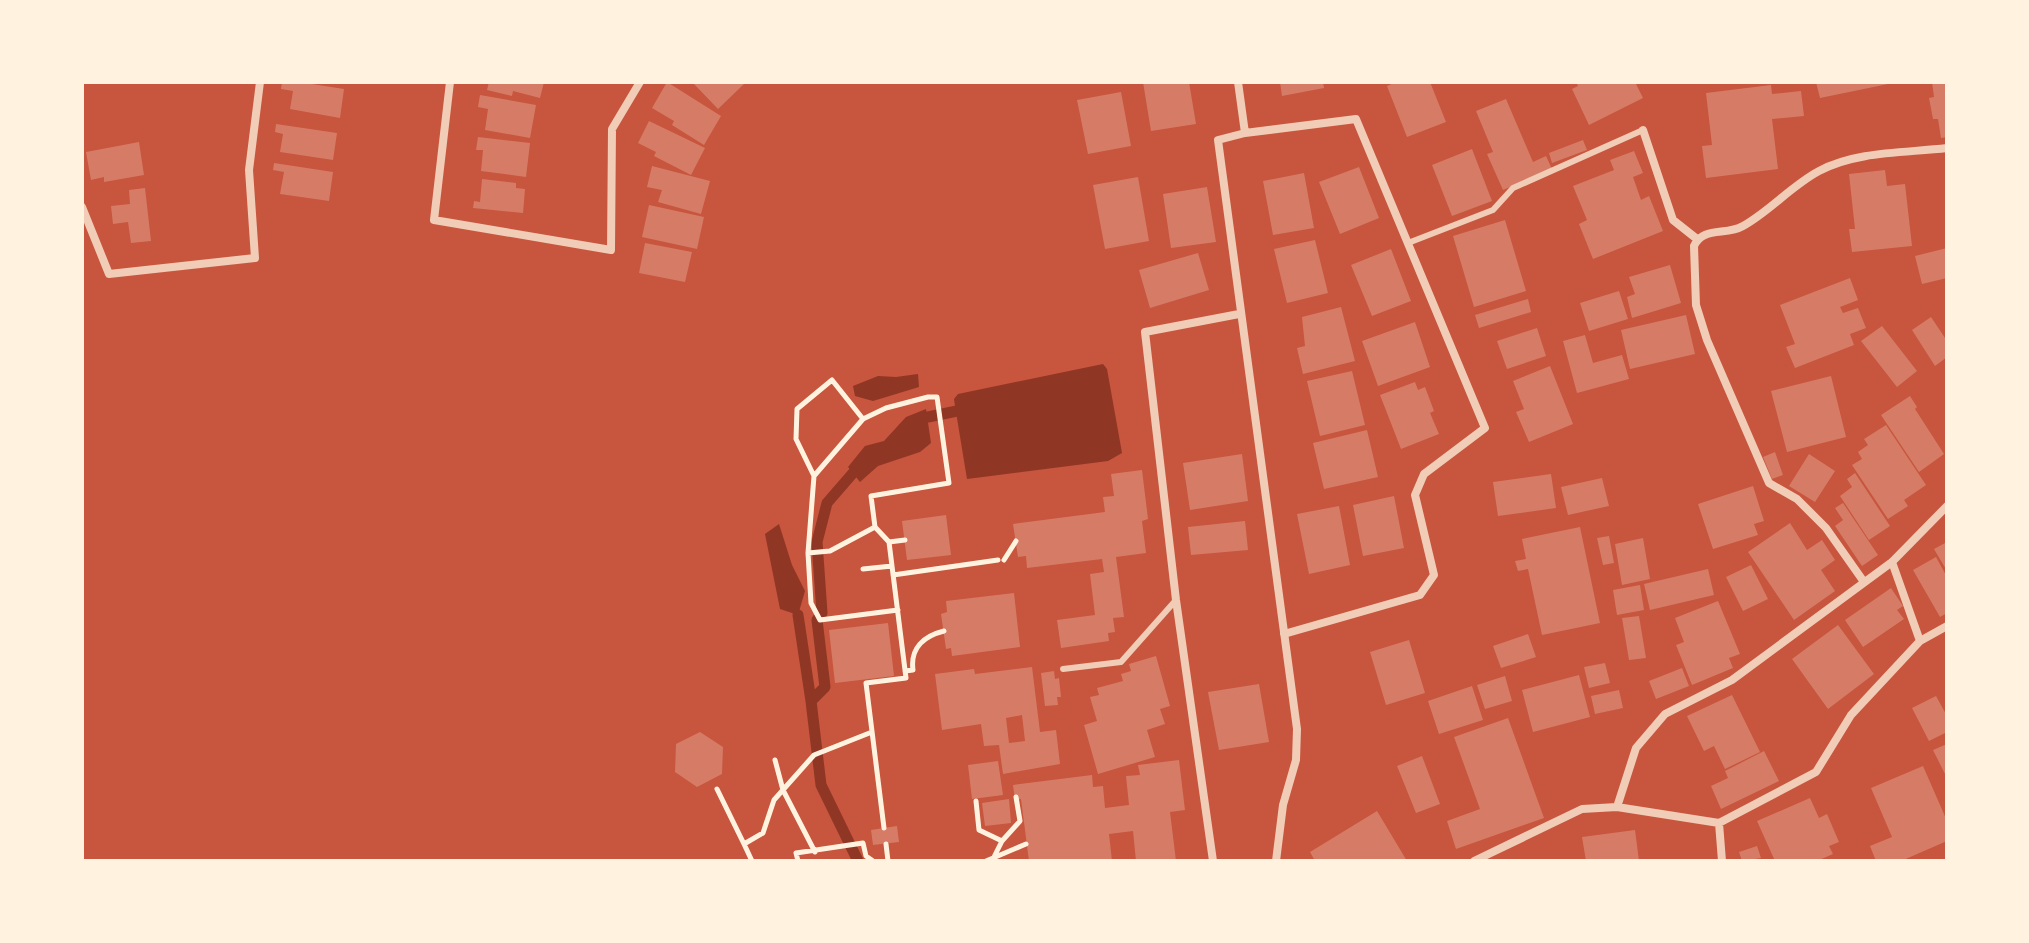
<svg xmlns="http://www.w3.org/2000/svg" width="2029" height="943" viewBox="0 0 2029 943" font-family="Figtree,sans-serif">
<rect width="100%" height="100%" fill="#c8553d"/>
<!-- water -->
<path fill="#8f3625" d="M1103,364L1107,369L1122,453L1108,461L967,479L955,406L954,399L958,394Z
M918,374L919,387L873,401L855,396L853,386L878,376L896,377Z
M926,409L931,443L920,452L878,466L860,482L848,467L865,446L884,441L906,417Z
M779,524L792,565L805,591L798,615L780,609L765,534Z"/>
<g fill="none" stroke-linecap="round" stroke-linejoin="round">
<!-- stream -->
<path stroke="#8f3625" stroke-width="11" d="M928,417L957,411
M853,473L827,503L817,542L822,613L817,620L825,687L811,701L821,785L858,861
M798,615L811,701"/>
</g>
<!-- building -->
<path fill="#d67c66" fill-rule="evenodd" d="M282,82H299L344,89L340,118L290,109L293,91L281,89Z
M489,82H544L540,98L513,91L512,96L487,90Z
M667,82L721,116L704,145L672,125L674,121L652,108Z
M696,82H742L744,84L718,109L694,84Z
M1143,82H1189L1196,124L1151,131Z
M1280,82H1323L1324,88L1282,96Z
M1396,82H1430L1446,122L1407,137L1387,86Z
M1576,82H1635L1643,98L1589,125L1572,89L1578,86Z
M1816,82H1892L1893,83L1820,98Z
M1932,82H1947V137L1941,138L1938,119H1933L1929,98L1934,97Z
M1771,85L1772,94L1801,91L1804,116L1772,119L1778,169L1706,178L1702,146L1712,145L1706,93Z
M1121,92L1131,146L1088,154L1077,100Z
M480,95L536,105L530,138L485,130L488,109L478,107Z
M1506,99L1533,162L1546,156L1552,169L1503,190L1487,154L1493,152L1476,111Z
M649,121L705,148L691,175L654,156L656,152L638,143Z
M276,124L337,133L333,160L280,152L283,134L275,132Z
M478,137L530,143L526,177L481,171L483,150H476Z
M1583,140L1587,150L1552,163L1549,153Z
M139,142L144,175L104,182V177L91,180L86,152Z
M1472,149L1492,201L1452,216L1432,165Z
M1634,151L1643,173L1633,177L1641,200L1649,196L1663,231L1593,259L1579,224L1587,220L1573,186L1614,170L1610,160Z
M274,163L333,172L329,201L280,194L284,172L273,170Z
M652,166L710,181L701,214L658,202L662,190L647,187Z
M1359,167L1379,218L1340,234L1319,182Z
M1885,170L1887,186L1905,184L1912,246L1852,252L1849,229H1855L1849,174Z
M1304,173L1314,228L1273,235L1263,181Z
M1138,177L1149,241L1105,249L1093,185Z
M482,179L516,183V188L525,189L523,213L473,208L474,201L480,202Z
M1207,187L1216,242L1171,248L1163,194Z
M145,188L151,241L131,243L128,222L113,224L111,206L130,204L129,190Z
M649,205L704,217L697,249L642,237Z
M1505,220L1526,291L1474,307L1453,236Z
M1315,240L1328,293L1287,303L1274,249Z
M645,243L692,252L685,282L639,273Z
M1947,248V278L1922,284L1915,256Z
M1391,249L1411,301L1372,316L1351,265Z
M1198,253L1209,290L1150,308L1139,270Z
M1670,265L1681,303L1632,318L1627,297L1635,294L1629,277Z
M1850,278L1858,300L1840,307L1843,313L1858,308L1866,328L1850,334L1854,345L1795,368L1786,347L1795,344L1780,305Z
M1619,291L1628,319L1589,331L1580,303Z
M1528,299L1531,312L1479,328L1475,315Z
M1341,307L1355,361L1303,374L1297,348L1305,346L1302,317Z
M1686,315L1695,354L1630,369L1621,330Z
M1931,317L1947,341V357L1935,366L1912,330Z
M1415,322L1430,367L1378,386L1362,341Z
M1882,326L1917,371L1897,387L1861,341Z
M1537,328L1546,356L1507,369L1497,341Z
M1585,335L1593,363L1622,355L1629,379L1577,393L1563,341Z
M1550,366L1573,424L1529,442L1516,412L1524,409L1513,381Z
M1352,371L1365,425L1320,436L1307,381Z
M1831,376L1846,437L1787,452L1771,391Z
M1415,382L1418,390L1425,387L1434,411L1430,413L1439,434L1401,449L1380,395Z
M1910,396L1917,407L1915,409L1944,454L1919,472L1881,415Z
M1886,425L1926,485L1904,500L1908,506L1888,519L1852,465L1862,459L1858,452L1868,445L1864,439Z
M1367,430L1378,477L1324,489L1313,443Z
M1775,452L1783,475L1772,479L1763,457Z
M1242,454L1248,501L1190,510L1183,463Z
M1809,454L1835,471L1815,502L1789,486Z
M1142,470L1148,519L1142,521L1146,553L1116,557L1124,617L1113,618L1115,632L1108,633L1109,641L1061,648L1057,620L1095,615L1090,574L1104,572L1102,559L1027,568L1026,556L1018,557L1013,524L1105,512L1103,497L1114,496L1111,474Z
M1855,473L1890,526L1869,540L1840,496L1852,487L1847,479Z
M1551,474L1556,508L1498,516L1493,482Z
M1602,478L1609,506L1568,515L1561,487Z
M1753,486L1764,521L1754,524L1758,535L1713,549L1698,504Z
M1394,496L1404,548L1363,556L1353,505Z
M1843,503L1878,555L1862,566L1835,526L1843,520L1835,508Z
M1339,506L1350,565L1309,574L1297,514Z
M946,515L951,555L907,560L902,521Z
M1245,521L1248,550L1191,555L1188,527Z
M1790,523L1807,550L1822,540L1835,560L1821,570L1835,591L1794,620L1748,552Z
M1580,527L1600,623L1542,635L1528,569L1518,571L1515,561L1526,559L1522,539Z
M1609,536L1614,563L1603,565L1597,538Z
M1643,538L1650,579L1622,585L1615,544Z
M1945,543L1947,547V571L1934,549Z
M1936,557L1947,577V613L1940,617L1913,570Z
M1751,565L1768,599L1743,611L1726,577Z
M1708,569L1714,595L1650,610L1644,584Z
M1640,585L1644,610L1617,615L1613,590Z
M1891,588L1903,606L1897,610L1904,619L1863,647L1845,620Z
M1014,593L1020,647L952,656L951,648L946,649L941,614L947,612L946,601Z
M1718,601L1740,654L1729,658L1733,668L1692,685L1676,645L1684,642L1675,618Z
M1639,616L1646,658L1629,660L1622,618Z
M888,623L894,676L835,683L829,630Z
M1838,625L1874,674L1828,709L1792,659Z
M1528,634L1536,657L1501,668L1493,646Z
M1409,640L1425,693L1386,705L1370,652Z
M1156,656L1170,706L1160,709L1165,724L1147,730L1155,757L1098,774L1084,725L1097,721L1090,697L1099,695L1097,688L1123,681L1121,674L1131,671L1129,664Z
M1605,663L1610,683L1589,688L1584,667Z
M1032,667L1040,732L1056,730L1060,764L1003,774L999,745L984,746L981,724L942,730L935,674L974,669L975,674ZM1022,715L1025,741L1009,743L1006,718Z
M1682,668L1689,686L1656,699L1649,681Z
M1054,671L1055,679L1059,678L1061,697H1057L1058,705L1045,706L1041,673Z
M1579,675L1590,717L1533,732L1522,690Z
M1505,676L1512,701L1485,709L1477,685Z
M1259,684L1269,742L1219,750L1208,692Z
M1472,686L1483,720L1439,734L1428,701Z
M1619,690L1623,708L1595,714L1591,696Z
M1732,695L1760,752L1725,769L1714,746L1704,751L1687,716Z
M1936,696L1947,716V732L1929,741L1912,708Z
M1508,718L1544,818L1456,849L1447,821L1480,809L1454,737Z
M700,732L723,747L722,774L697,787L675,772L676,744Z
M1947,744V778L1933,750Z
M1764,751L1779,781L1721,809L1711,786L1728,778L1725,771Z
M1422,756L1440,804L1416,813L1397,766Z
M1179,760L1185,810L1170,812L1176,861H1136L1133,831L1109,834L1112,861H1029L1021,799L1015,800L1013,785L1092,775L1093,787L1103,786L1105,808L1129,805L1126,776L1140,775L1138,765Z
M998,761L1003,795L972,799L968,765Z
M1923,766L1947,821V841L1901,861H1876L1870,846L1892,837L1871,788Z
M1810,798L1819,818L1827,814L1839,842L1829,846L1833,854L1817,861H1775L1757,821Z
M1009,799L1011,823L985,826L982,803Z
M1377,811L1407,861H1315L1310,852Z
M897,826L899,842L873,845L871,830Z
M1635,830L1639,861H1586L1582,837Z
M1757,846L1761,858L1742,861L1739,852Z"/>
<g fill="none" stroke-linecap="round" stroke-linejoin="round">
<!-- path -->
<path stroke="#fff3e0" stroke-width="5" d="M814,476L796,439L797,409L832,380L863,419
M889,542L905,540
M808,553L830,551L875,527
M1004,560L1016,541
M863,569L892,566
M893,575L998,560
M905,671L913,670C910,648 924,636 944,631
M775,760L783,790L815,852
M717,789L744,844
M976,801L979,830L1002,841
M884,828L866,683L906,678L889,542L875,527L871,496L949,483L937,397H928L886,408L863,419L814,476L808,553L811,603L820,620L898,610
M886,844L888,861
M752,861L744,844L763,833L774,800L814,755L872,732
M798,861L796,853L863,843L866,856L873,861
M986,861L1026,844
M992,861L1002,841L1020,821L1016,797"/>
<!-- service -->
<path stroke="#f1ccb7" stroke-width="6" d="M1408,243L1493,210L1513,188L1643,130
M1063,669L1121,662L1176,600"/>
<!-- minor -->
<path stroke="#f1ccb7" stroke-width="8" d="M450,82L434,220L611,250L612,129L640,82
M1238,82L1245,133L1356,119L1485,428L1424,474L1415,495L1434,575L1420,595L1284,634
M1643,130L1673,220L1697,239
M1245,133L1218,140L1297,729L1296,760L1283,805L1276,861
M82,207L109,274L255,258L249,170L260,82
M1864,582L1826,528L1797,499L1769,483L1707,340L1696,305L1694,246C1703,226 1726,236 1743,226C1770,211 1791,186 1819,171C1856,151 1905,153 1947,148
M1920,641L1947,626
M1617,807L1636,748L1665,714L1732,680L1892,562L1947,506
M1213,861L1176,600L1145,332L1239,314
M1474,861L1582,809L1617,807L1719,823
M1722,861L1719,823L1816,772L1851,715L1920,641L1892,562"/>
</g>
<!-- border -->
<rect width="2029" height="943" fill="none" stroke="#fff3e0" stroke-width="168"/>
</svg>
